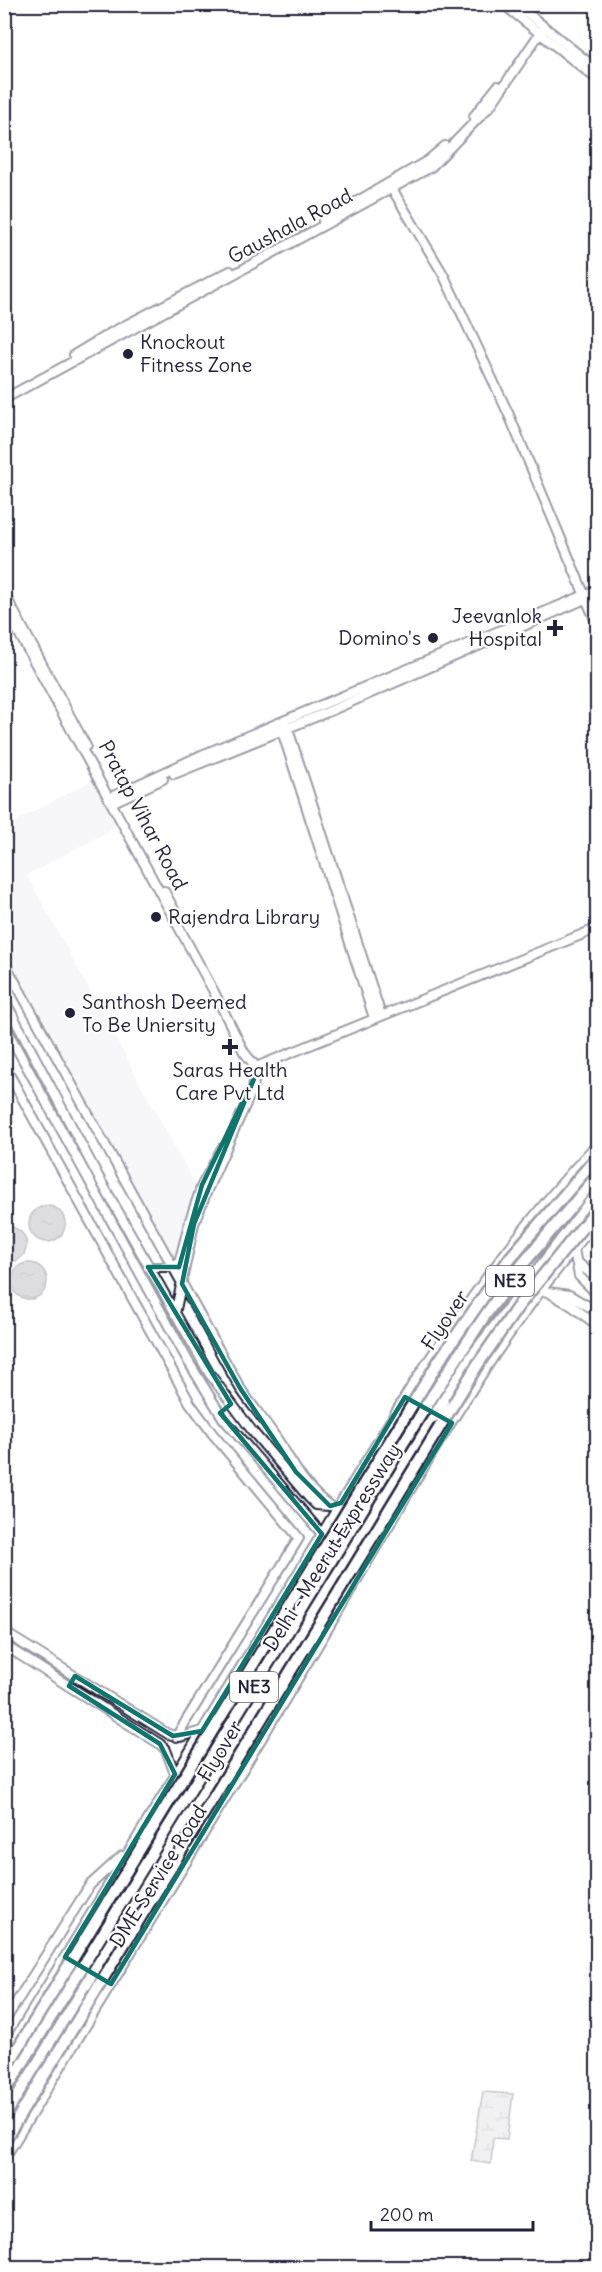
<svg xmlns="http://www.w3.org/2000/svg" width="602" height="2272" viewBox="0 0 602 2272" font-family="Delius,sans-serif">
<defs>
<pattern id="wetland-marsh" width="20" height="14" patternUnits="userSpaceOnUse" patternTransform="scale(1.5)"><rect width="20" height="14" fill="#dfdfe2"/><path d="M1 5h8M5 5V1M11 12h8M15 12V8" fill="none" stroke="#bfbfc3"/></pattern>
<pattern id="water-ripples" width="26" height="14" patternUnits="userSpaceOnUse" patternTransform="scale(1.5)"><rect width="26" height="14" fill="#b4b4bc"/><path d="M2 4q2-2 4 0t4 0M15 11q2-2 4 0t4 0" fill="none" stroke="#9a9aa2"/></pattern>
</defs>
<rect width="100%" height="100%" fill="#fff"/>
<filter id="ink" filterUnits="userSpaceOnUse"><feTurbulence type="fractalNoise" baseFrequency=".0167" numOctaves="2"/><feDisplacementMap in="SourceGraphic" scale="12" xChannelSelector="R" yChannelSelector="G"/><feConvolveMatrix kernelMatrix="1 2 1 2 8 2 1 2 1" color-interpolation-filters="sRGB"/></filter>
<g filter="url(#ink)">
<!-- built -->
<path fill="#eeeef1" d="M92,780L117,827L27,875L199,1191L180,1255L175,1263L5,952L4,827Z"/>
<!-- wetland -->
<path fill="url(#wetland-marsh)" stroke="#80808e" stroke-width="1.5" d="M483,2092L513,2094L507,2139L493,2138L491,2164L471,2161Z"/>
<!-- water -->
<path fill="url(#water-ripples)" stroke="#7a7a88" stroke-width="1.5" d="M29 1224a18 18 0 1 1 36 0a18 18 0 1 1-36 0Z
M12,1227C35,1234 29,1265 5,1262V1228Z
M11 1281a18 18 0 1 1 36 0a18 18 0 1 1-36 0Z"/>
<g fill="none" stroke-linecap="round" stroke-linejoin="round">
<defs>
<path id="secondary" d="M503,4L598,80
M516,4L598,70
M474,116L498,86
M391,187L443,274L454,297L509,415L598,627
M323,221L427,161L445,146
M74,355L114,331L230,271
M4,399L431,167L491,105L544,27
M4,593L86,746
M4,606L213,990L244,1052L256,1067L253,1088L208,1188L194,1224L175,1314
M287,726L381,1015
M281,728L374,1018
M174,774L330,711L585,599
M109,798L204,754L585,595L598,591
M111,803L163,779
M164,891L178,917
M4,962L240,1388C253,1407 268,1425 281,1445C295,1468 307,1490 330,1506
M4,999L98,1176L209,1373L253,1432L309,1498L316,1505L329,1506
M4,1025L188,1361L223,1418L322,1534
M4,1065L190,1403L212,1433L299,1538L176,1737
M256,1067L598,928
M574,1249L579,1276L598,1295
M576,1261L598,1280
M148,1267H172L179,1263L190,1220L202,1185L222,1148
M541,1291L569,1295L598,1312
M550,1293L572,1306L598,1326
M4,1632L168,1734L180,1737L202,1731
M4,1645L160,1744L166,1750L175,1774
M4,2022L90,1885L122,1856
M4,2057L411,1387C467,1301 527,1218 598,1143
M4,2159C113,1981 223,1804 330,1625C413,1487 490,1342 598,1221"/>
<path id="highway" d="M433,1395L483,1318L522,1265L598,1175
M443,1402L473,1355L598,1192
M84,1964L423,1411
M95,1969L434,1417
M4,2093L75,1978
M4,2118L86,1985"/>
</defs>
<!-- secondary casing -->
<use href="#secondary" stroke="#22223b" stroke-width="12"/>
<!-- highway casing -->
<use href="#highway" stroke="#22223b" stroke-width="15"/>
<!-- secondary -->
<use href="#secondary" stroke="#fff" stroke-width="8"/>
<!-- highway -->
<use href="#highway" stroke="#fff" stroke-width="10"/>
<defs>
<path id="highway-bridge" d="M423,1411L433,1395
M434,1417L443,1402
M75,1978L84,1964
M86,1985L95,1969
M4,2071L439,1361L510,1258L598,1156
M4,2141L478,1364L519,1305L598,1208"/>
</defs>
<!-- highway-bridge casing -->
<use href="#highway-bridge" stroke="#22223b" stroke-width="15" stroke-linecap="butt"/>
<!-- highway-bridge -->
<use href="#highway-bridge" stroke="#fff" stroke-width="10"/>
</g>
</g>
<!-- marked area -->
<path d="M0 0H602V2272H0ZM254,1079L194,1224L182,1284L240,1388L296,1472L330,1506L341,1503L405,1397L452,1423L111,1984L65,1957L175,1774L160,1744L69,1686L75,1676L173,1736L202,1731L322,1534L220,1413L231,1404L148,1267H179L202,1185Z" fill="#fff" fill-opacity=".55" fill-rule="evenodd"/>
<path fill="none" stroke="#0f766e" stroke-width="4.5" stroke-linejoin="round" d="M254,1079L194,1224L182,1284L240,1388L296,1472L330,1506L341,1503L405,1397L452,1423L111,1984L65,1957L175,1774L160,1744L69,1686L75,1676L173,1736L202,1731L322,1534L220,1413L231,1404L148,1267H179L202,1185Z"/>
<!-- markers -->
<g fill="#22223b" stroke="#fff" stroke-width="2">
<circle cx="128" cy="354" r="6"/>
<path d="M552 619h6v6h6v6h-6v6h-6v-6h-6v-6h6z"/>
<circle cx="433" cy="638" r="6"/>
<circle cx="156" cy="917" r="6"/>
<circle cx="70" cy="1013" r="6"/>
<path d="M227 1038h6v6h6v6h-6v6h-6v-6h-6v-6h6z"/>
</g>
<g text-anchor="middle" stroke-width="4.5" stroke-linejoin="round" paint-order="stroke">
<!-- shield labels -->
<g fill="#fff" stroke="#646476" stroke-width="1.5">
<rect x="486" y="1266" width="48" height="30" rx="4.5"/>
<rect x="230" y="1672" width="48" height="30" rx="4.5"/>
</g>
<g font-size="18" font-weight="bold" fill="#22223b">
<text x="510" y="1287">NE3</text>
<text x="254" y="1693">NE3</text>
</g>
<!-- street labels -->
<g font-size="20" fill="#22223b" stroke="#fff">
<text transform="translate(290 226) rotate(-28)" y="7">Gaushala Road</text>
<text transform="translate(143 815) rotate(62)" y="7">Pratap Vihar Road</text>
<text transform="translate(445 1320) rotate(-56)" y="7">Flyover</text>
<text transform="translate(332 1547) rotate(-58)" y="7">Delhi - Meerut Expressway</text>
<text transform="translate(220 1751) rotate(-59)" y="7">Flyover</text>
<text transform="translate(158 1876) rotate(-58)" y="7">DME Service Road</text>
</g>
<!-- poi labels -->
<g font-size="20" fill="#22223b" stroke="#fff" text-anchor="start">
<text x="140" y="349">Knockout<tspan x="140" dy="23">Fitness Zone</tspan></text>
<text x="542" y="623" text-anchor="end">Jeevanlok<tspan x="542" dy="23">Hospital</tspan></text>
<text x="421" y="645" text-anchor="end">Domino's</text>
<text x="168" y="924">Rajendra Library</text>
<text x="82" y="1009">Santhosh Deemed<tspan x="82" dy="23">To Be Uniersity</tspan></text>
<text x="230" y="1077" text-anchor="middle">Saras Health<tspan x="230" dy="23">Care Pvt Ltd</tspan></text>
</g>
</g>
<!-- margin -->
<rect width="602" height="2272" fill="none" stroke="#fff" stroke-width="24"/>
<rect x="12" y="12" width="578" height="2248" fill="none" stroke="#22223b" stroke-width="2" filter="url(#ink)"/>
<!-- scale -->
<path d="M371 2221v9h162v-9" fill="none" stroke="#22223b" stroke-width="3"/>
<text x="380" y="2221" font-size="18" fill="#22223b" stroke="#ffffff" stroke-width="4.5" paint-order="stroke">200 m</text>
</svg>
